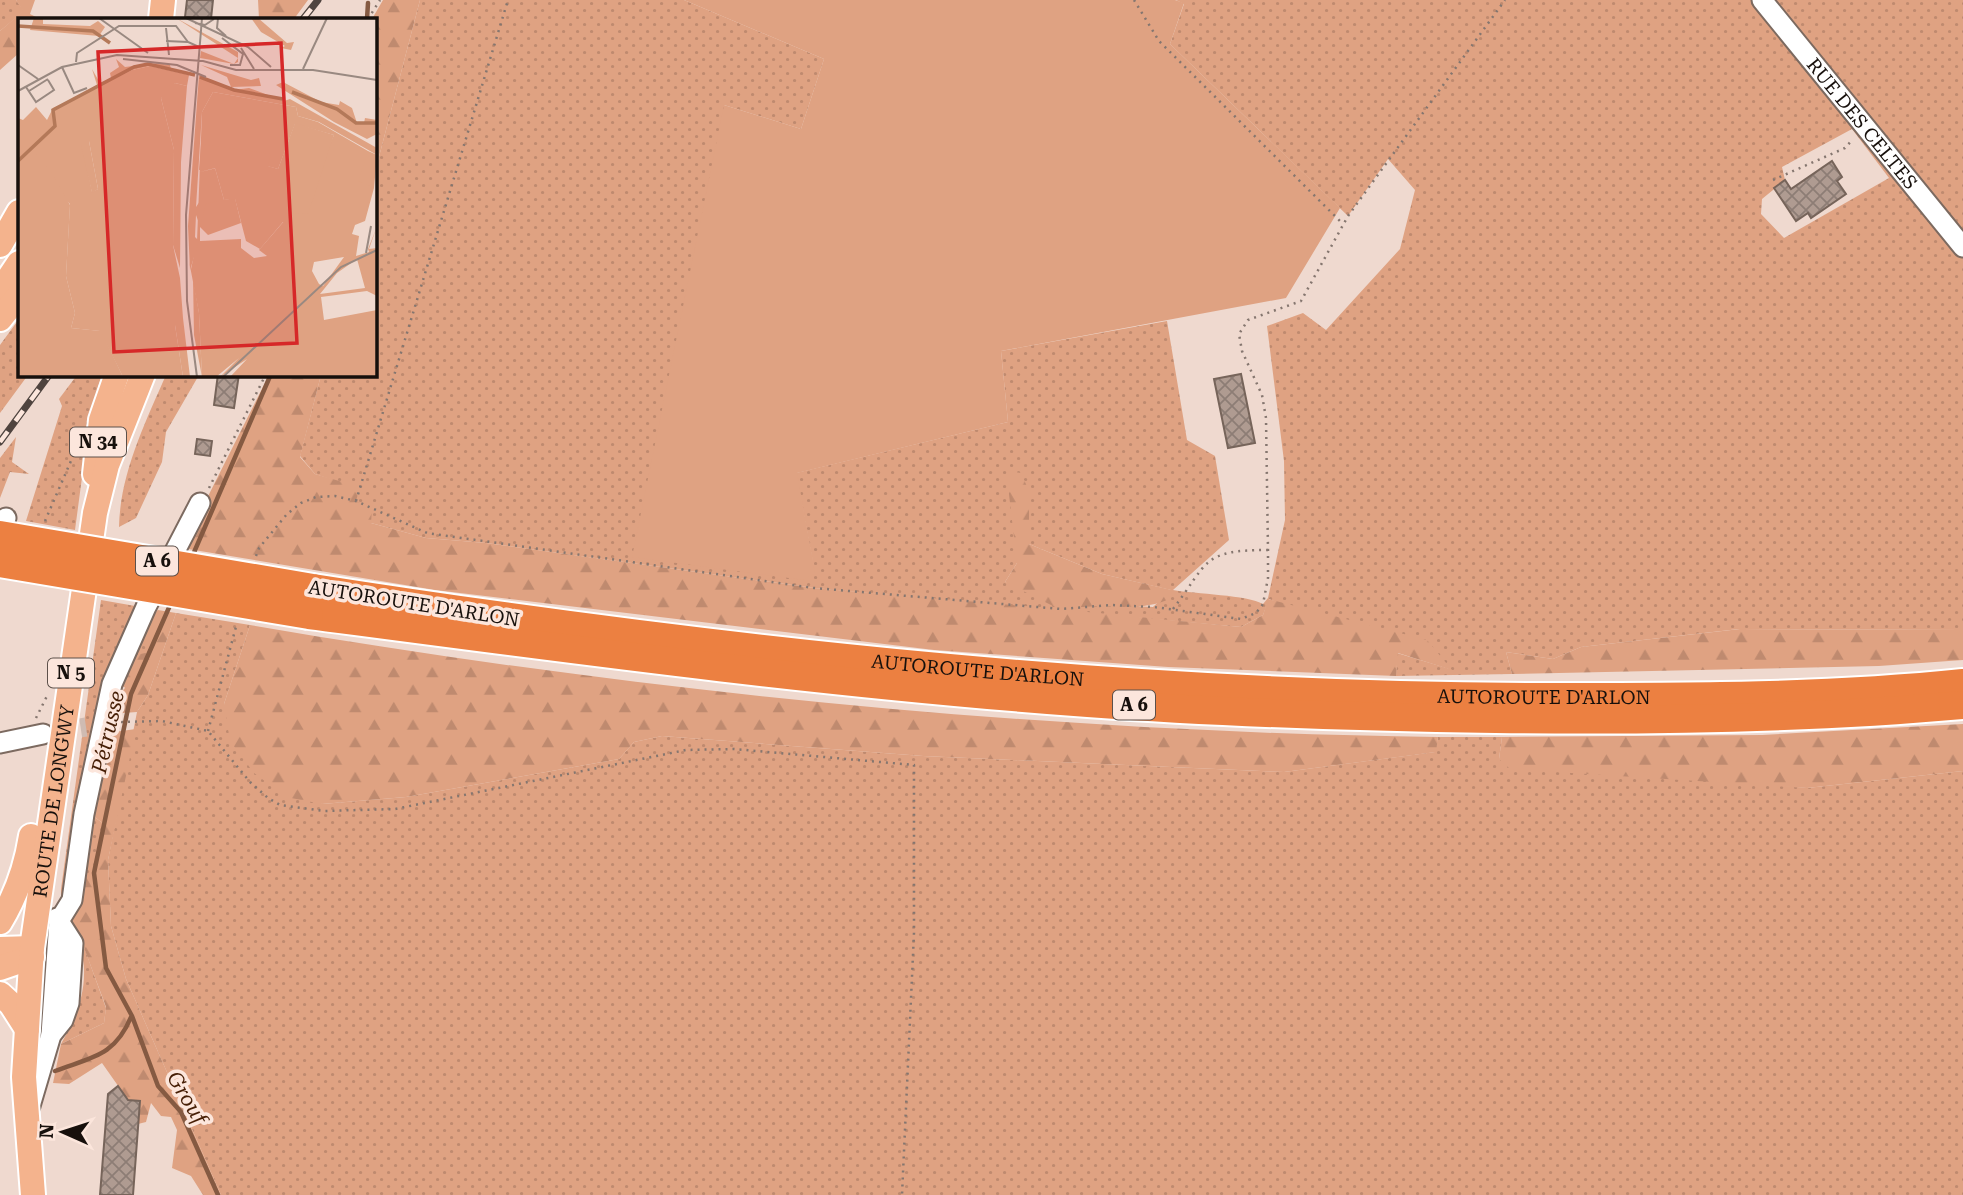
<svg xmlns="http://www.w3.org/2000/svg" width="1963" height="1195" viewBox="0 0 1963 1195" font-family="'Roboto Serif',serif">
<defs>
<pattern id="grass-dots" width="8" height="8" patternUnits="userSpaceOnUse" patternTransform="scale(1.75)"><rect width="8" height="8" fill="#dfa282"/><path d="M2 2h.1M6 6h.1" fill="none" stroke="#bf8a6f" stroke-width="1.8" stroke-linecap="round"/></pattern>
<pattern id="forest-firs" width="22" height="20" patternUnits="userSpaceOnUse" patternTransform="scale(1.75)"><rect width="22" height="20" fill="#dfa282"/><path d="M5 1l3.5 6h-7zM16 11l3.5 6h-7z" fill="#bf8a6f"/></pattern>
<pattern id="building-cross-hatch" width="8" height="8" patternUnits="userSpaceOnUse" patternTransform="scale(1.75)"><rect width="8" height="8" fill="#af9b91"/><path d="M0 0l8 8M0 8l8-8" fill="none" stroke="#8d7d75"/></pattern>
</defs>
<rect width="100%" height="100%" fill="#efd9cf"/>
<!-- grass -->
<path fill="url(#grass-dots)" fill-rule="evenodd" d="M0,0H16L24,11L0,31Z
M420,0H684L824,59L801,129L724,105L815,573L796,473L1008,422L1001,351L1167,321L1187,440L1215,456L1229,540L1173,590C1195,594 1248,595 1263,604L1268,598L1285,520L1284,461L1267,326L1303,313L1326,330L1400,249L1415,190L1388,159L1348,216L1170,44L1184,4L1176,0H1963V630L1739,629L1581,647L1553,659L1506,652L1512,674L1396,676L1397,653L1450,669L1269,599L1263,615L1241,627L814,588L486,543L426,538L371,523L356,501V488L315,474L300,456L321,375L374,374L375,172ZM1852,129L1889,178L1784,238L1761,214L1762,199L1785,180L1782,167ZM1029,491V544L1102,574L1171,590L1153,607L1111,605L1005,582L1017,563Z
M19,319V374L28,375L0,413V345Z
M77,375H102L91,410L75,530L26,521L62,406L59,399Z
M166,375H199L166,432L162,462L136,518L119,527C120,474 145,423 166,375Z
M16,437L12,462L29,474L10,472L0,498V458Z
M101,600L158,610L147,619L150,653L114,699L89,813L104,824L94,873L72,900V924L61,901V889Z
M176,613L250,625L224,704L322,804L406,797L619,759L634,742L662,736L923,756L1284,772L1435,752L1438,737H1502L1499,759L1807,788L1963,771V1195H221L126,979L111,926L108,860L137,712L148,695Z
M49,925L43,1018L40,1017Z
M80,936L106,1008L104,1023L61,1044C74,1020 85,998 84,969C84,957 79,954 80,936Z"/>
<!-- forest -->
<path fill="url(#forest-firs)" d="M16,0H35L30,14L40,19H19V53L0,70V31L23,11Z
M308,0L294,19H259L258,0Z
M383,0H420L375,172L374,19H372Z
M269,375H321L300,457L315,474L360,487L356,501L372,508L371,523L426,538L486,543L814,588L1059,609L1005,582L1017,563L1007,477L1014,472L1021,473L1029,491V544L1102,574L1172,590L1171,598C1139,615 1100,600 1067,610L1241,627L1263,615L1268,599L1427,640L1452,670L1398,653L1396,676L1168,667L934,650L435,590L182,548Z
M158,610L176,613L148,695L137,712L110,714L114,699L125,688L120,681L131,656L150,652L142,628L147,619Z
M250,625C639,692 1043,732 1438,737L1436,752L1284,772L923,756L662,736L634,742L619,759L406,797L322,804L286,797L254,773L230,741L224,704Z
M1740,629L1963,630V660L1879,666L1512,674L1506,652L1553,659L1581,647Z
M1963,724V771L1807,788L1510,769L1499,759L1502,737L1762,735Z
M136,729L108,860L111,926L126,979L221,1195H203L191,1176L172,1168L177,1130L171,1117L161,1116L151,1103L146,1122L138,1124L140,1101L128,1100L102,1063L69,1084L53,1083L61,1044L104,1023L106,1007L80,937L72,924L76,881L94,873L104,824L89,813L106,733Z"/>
<!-- garden -->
<path fill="#dfa282" d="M684,0H1175L1184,3L1170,44L1340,208L1286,298L1001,351L1008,422L797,473L815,573L804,580L632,557L724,105L801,129L824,59Z"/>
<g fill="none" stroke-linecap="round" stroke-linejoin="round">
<!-- stream -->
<path stroke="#855a42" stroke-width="4.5" d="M367,19L368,3
M192,557L271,374
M171,603L131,694L94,873L106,968L132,1016L158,1086L181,1112L218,1195
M55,1071C92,1057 115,1056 131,1017"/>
</g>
<!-- building -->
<path fill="url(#building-cross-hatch)" stroke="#76645a" stroke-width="2" d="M187,0H213L211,19L185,17Z
M1832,161L1842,177L1837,181L1846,194L1811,218L1808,213L1796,221L1774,188L1785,180L1791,189Z
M218,374H239L234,408L214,405Z
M1241,374L1255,443L1228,448L1214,379Z
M197,439L212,441L210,456L195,454Z
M118,1086L128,1100L140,1101L133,1195H100L108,1094Z"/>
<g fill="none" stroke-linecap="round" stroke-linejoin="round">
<!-- minor-tunnel -->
<path stroke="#cfbbb2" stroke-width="19" stroke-dasharray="19 10" stroke-linecap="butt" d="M52,732L86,727"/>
<defs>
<g id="minor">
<path id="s1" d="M1762,0L1963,247"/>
<path d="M0,531L6,518"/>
<path d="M0,743L43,734"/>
<path d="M51,1035L59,921L72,900L84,814L112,684L146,607L200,503"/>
<path d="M30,1106L51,1035L63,1020L69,1003L73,943L57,918"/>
</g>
<g id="major">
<path d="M161,19L163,0"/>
<path d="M0,245L19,212"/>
<path d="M0,291L19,263"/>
<path d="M0,319L19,295"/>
<path d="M95,474L101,420L117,374"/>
<path d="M0,922C17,894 26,868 31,836"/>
<path d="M0,949L32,948"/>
<path d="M0,968L32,957"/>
<path d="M0,994L11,1004L27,1029"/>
<path id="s2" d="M33,1195L24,1077L32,948L95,513L107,465L143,374"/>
</g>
<g id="highway">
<path id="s3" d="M313,588C725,652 1139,697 1556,697C1691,697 1828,697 1963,683"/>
<path d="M309,615C568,649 827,684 1088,703C1224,713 1360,717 1496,719C1652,721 1808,719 1963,705"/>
</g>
</defs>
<!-- minor casing -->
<use href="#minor" stroke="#7c6a60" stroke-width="23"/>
<!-- major casing -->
<use href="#major" stroke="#fff" stroke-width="28"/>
<!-- highway casing -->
<use href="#highway" stroke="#fff" stroke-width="32"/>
<!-- path -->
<path stroke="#85766f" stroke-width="2.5" stroke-dasharray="2 5" stroke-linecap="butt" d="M1134,0L1159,41L1343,224
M368,19L380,0
M1773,180L1845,148L1853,139
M209,488L266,374
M356,501L508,0
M45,521L77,447
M256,556L259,548L287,514L301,503L316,497L335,496L356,501L427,533L814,588L1061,609L1111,605L1154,607L1241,619L1256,613L1263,604L1268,578V550L1266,418L1262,395L1242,351L1239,334L1248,320L1301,301L1348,216L1505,0
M1173,609C1209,562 1201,550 1268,550
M36,718L47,696
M121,722L162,721L208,731L250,782L268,798L280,805L324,811L395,809L686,750L734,749L914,765V933L902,1195
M208,731L237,623"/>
<!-- minor -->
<use href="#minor" stroke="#fff" stroke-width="19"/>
<!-- major -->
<use href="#major" stroke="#f4b38d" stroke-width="24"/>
<!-- highway -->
<use href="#highway" stroke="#ec8041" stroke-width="28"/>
<defs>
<path id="rail" d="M303,19L318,0
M0,442L50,374"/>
</defs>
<!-- rail casing -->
<use href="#rail" stroke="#4f443f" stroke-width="7"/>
<!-- rail -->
<use href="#rail" stroke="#fce6dc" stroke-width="4.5" stroke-dasharray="13" stroke-linecap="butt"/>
<defs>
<path id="highway-bridge" d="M0,535L313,588
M0,563L309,615"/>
</defs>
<!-- highway-bridge casing -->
<use href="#highway-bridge" stroke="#fff" stroke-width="32" stroke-linecap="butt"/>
<!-- highway-bridge -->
<use href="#highway-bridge" stroke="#ec8041" stroke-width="28"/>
</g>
<g text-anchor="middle" stroke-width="7" stroke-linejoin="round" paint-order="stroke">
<!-- shield labels -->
<g fill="#fce6dc" stroke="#5c504a" stroke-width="2">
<rect x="70" y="427.5" width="56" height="29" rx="5"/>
<rect x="136" y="546.5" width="42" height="29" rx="5"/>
<rect x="48" y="658.5" width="46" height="29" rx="5"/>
<rect x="1113" y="690.5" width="42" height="29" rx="5"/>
</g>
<g font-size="18" font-weight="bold" fill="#17100c">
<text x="98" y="448">N 34</text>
<text x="157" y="567">A 6</text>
<text x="71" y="679">N 5</text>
<text x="1134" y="711">A 6</text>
</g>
<!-- street labels -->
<g font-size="19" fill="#17100c" stroke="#fce6dc">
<text dy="7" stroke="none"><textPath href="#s1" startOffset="159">RUE DES CELTES</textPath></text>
<text transform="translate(414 603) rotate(9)" y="7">AUTOROUTE D'ARLON</text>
<text dy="7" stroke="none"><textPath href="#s3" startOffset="670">AUTOROUTE D'ARLON</textPath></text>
<text dy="7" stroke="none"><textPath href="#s3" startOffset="1237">AUTOROUTE D'ARLON</textPath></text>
<text dy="7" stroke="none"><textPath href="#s2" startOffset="396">ROUTE DE LONGWY</textPath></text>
</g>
<!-- water labels -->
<g font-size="21" font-style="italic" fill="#461e05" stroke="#fce6dc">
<text transform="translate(108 732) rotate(-77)" y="7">Pétrusse</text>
<text transform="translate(187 1098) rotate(59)" y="7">Grouf</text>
</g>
</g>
<!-- overview -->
<g transform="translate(18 18)">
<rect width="359" height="359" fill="#efd9cf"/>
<path d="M158,0L220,34V44L216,46L182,40L183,33L216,46L220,40ZM233,0H240L269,25L276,24L273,32L263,30L267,28L243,14ZM183,47L233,62L241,60L243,68L213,69L209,59ZM132,48L171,57L169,68L157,65L143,80L156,132L155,227L162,260L157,307L165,359H105L82,313L53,310L57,295L48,258L52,186L6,140L0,143V100L5,102L18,89L29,102L35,90L114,52ZM71,123L80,171L74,174L68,144ZM195,74L278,89L280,98L300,104L350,133L356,170L347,203L337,207L334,216L341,218L338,238L351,234L350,231L358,211L351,231L359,230V278L349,273L303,279L306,302L359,292V359H212L229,341L202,359L221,340L198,359H184L181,295L171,243L173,251L179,223L184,94ZM277,106L316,117L282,194H274L241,232L249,238L236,240L223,230V221L182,223V209L190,217L223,205L217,180L206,182L197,150L182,154L252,137L249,148L260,151ZM326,239L305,268L301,266L294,253L296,244ZM339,241L347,270L302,276L319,255Z" fill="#dfa282" fill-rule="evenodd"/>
<path d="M16,0H25V6L72,8L80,3L87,9L81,18L12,12ZM98,41L107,49L139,45L152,47L153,51L132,48L114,52L39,90L79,67L74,51L82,65L93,60L92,55L101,49ZM181,57L216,72L231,70L266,83L272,81L359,130V137L301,104L280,98L278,89L195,74L184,94L178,189L182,183H199L188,186L182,208L178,197L177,219L181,223L172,252L170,208ZM265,64L303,84L321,87L322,83L334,90L339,105H346L347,100L359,102V116L349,121L316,104L258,67ZM157,65L169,68L163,144L162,250L155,227L156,132L143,80L147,70ZM71,123L80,171L74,175L63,127ZM162,260L165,300L172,359H165L157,307V261ZM175,260L181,295L184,359L176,317Z" fill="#dfa282"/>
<path d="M13,130L34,155L52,187L48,258L57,295L53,310L83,313L105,359H0V143Z" fill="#dfa282"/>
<path d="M277,105L316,117L290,196L275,195L272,206L265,204L242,231L228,223L217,181L206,182L197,150L181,152L183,126L253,136L250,148L260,151ZM350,133L359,137L356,170L340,163Z" fill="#dfa282"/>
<path fill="none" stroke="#b47959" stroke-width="3.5" d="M0,8L75,13L92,25M182,59L216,72L265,81M274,74L319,91L338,105H359M0,143L37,108L35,92L116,49L130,46L177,57"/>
<path fill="none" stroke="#998981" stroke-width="2" d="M81,0L130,35M168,0L230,29L253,49M200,0L199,10L208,18M177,5L187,7L196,1M148,10L151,37M204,20L225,36L222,47H212M148,23L170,24M223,30L236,51M105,41L159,47L188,59M58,44L59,35L101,8H158L170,24L181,29M0,47L20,61M44,49L56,75L69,70M285,51L309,0M8,69L18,84L36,72L30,62M0,73L44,49L99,37L185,43L218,52H295L359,62M11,73L30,61M348,235L353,208M179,359L169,283L168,197L184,0M205,359L323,249L359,232"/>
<path fill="#d62828" fill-opacity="0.15" stroke="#d62828" stroke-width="3.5" d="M263,25L279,325L96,334L80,34Z"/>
<rect width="359" height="359" fill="none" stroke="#17100c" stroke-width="3.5"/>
</g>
<!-- north arrow -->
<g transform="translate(63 1132) rotate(273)" stroke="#fce6dc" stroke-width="5" paint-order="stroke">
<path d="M0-5L12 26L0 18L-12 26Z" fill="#17100c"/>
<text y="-10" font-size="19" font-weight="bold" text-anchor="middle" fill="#17100c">N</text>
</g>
</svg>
